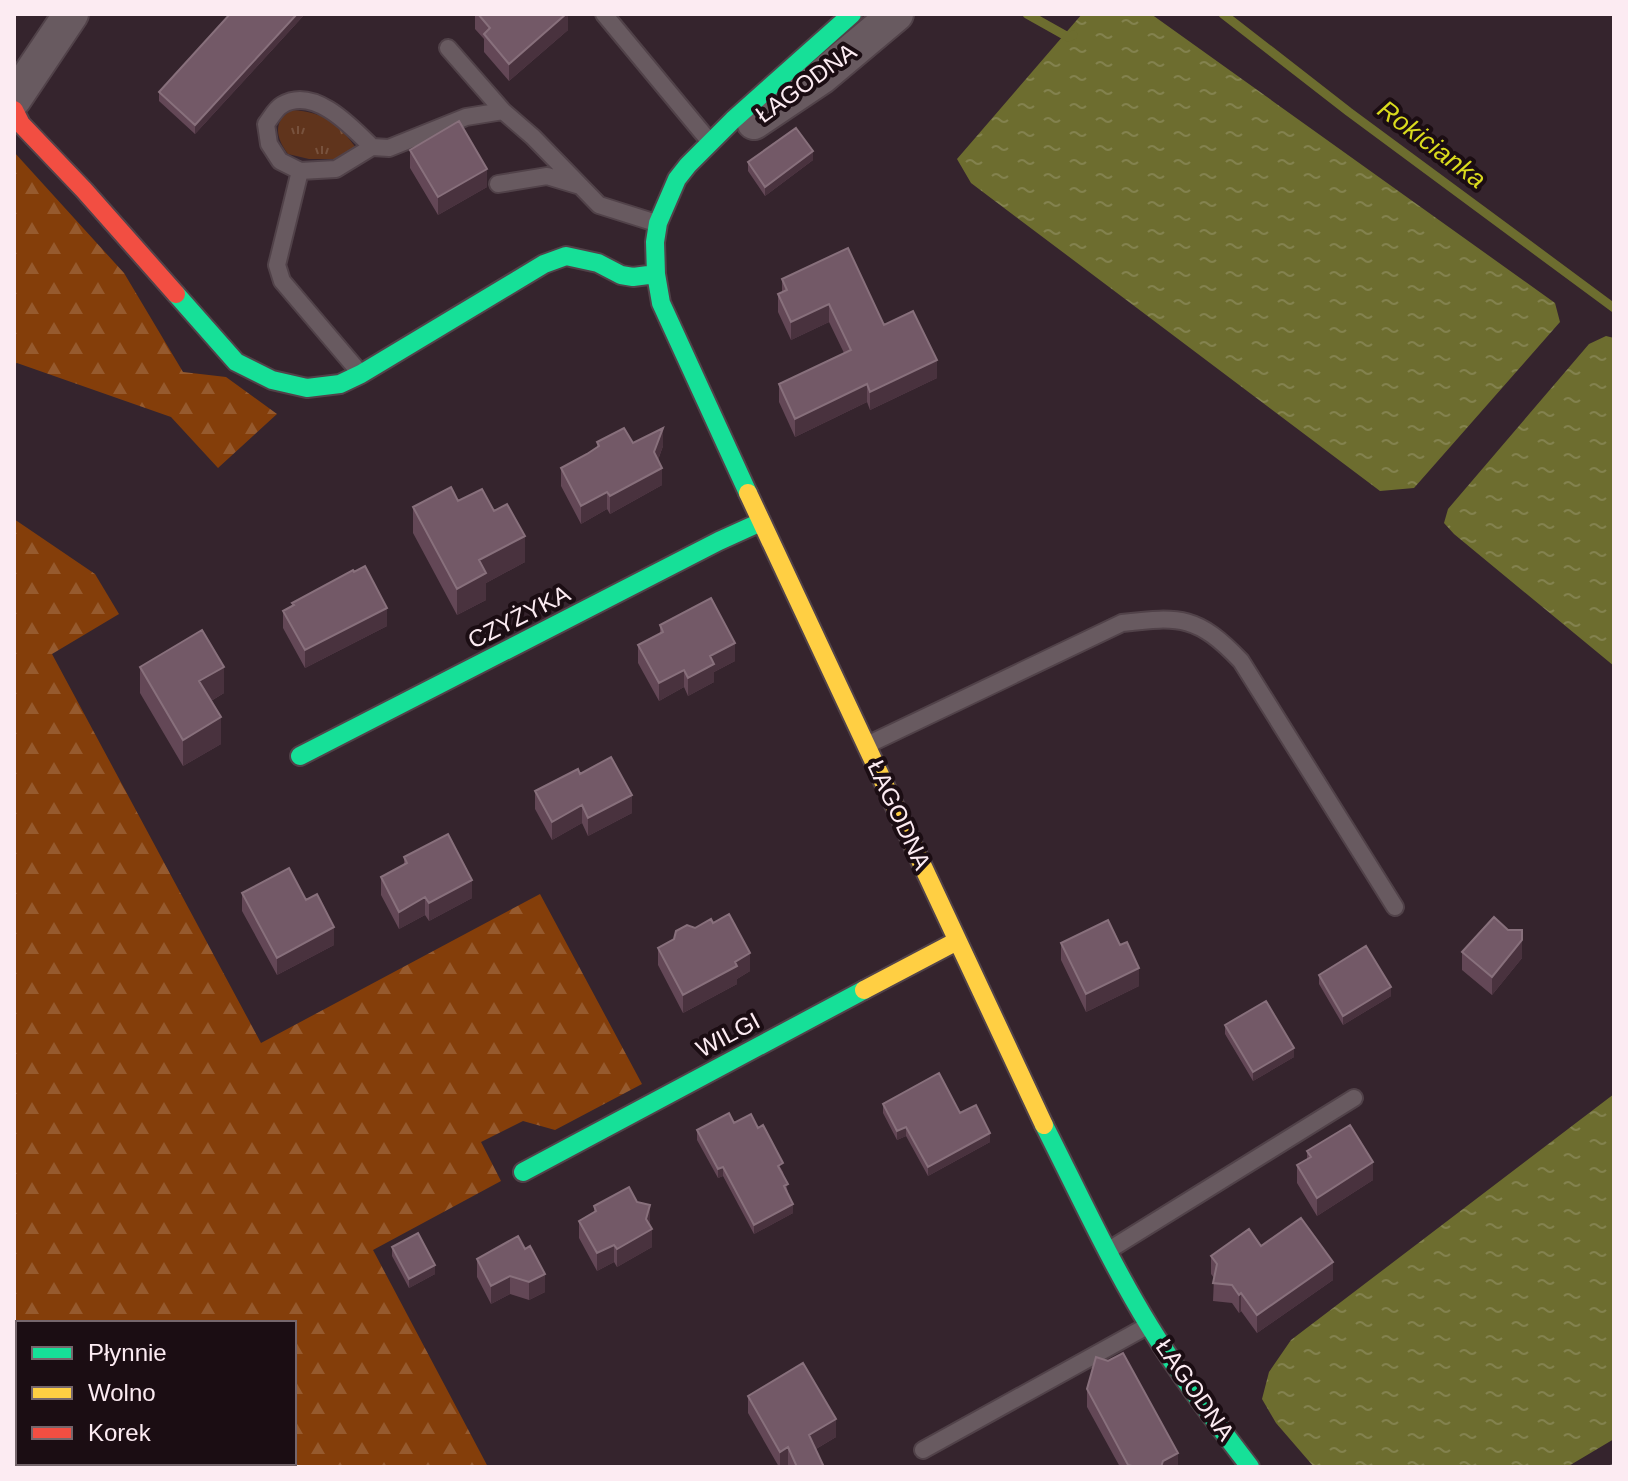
<svg xmlns="http://www.w3.org/2000/svg" width="1628" height="1481" viewBox="0 0 1628 1481" font-family="Helvetica,sans-serif">
<defs>
<pattern id="grass-tufts" width="24" height="20" patternUnits="userSpaceOnUse" patternTransform="scale(2)"><rect width="24" height="20" fill="#60341c"/><path d="M3 7l-1-3M5 7V3M7 7l1-3M15 17l-1-3M17 17v-4M19 17l1-3" fill="none" stroke="#78523d"/></pattern>
<pattern id="forest-firs" width="22" height="20" patternUnits="userSpaceOnUse" patternTransform="scale(2)"><rect width="22" height="20" fill="#843e0a"/><path d="M5 1l3.5 6h-7zM16 11l3.5 6h-7z" fill="#965a2e"/></pattern>
<pattern id="water-ripples" width="26" height="14" patternUnits="userSpaceOnUse" patternTransform="scale(2)"><rect width="26" height="14" fill="#6d6d2f"/><path d="M2 4q2-2 4 0t4 0M15 11q2-2 4 0t4 0" fill="none" stroke="#83824e"/></pattern>
</defs>
<rect width="100%" height="100%" fill="#35242d"/>
<!-- grass -->
<path fill="url(#grass-tufts)" d="M292,110C325,112 339,124 358,151L338,159H309L288,154C276,138 272,121 292,110Z"/>
<!-- forest -->
<path fill="url(#forest-firs)" fill-rule="evenodd" d="M14,152L124,273L183,372L226,377L277,414L218,468L171,417L17,363L14,364Z
M14,519L95,574L119,614L52,654L261,1043L540,894L642,1084L555,1130L523,1121L481,1142L501,1181L373,1250L488,1467H14ZM18,1323H294V1463H18Z"/>
<!-- water -->
<path fill="url(#water-ripples)" d="M1082,14H1151L1555,303L1560,322L1414,488L1380,491L971,183L957,159Z
M1606,336L1614,338V666L1454,534L1444,523L1448,509L1589,344Z
M1614,1094V1439L1567,1467H1314L1276,1423L1262,1399L1269,1372L1291,1340Z"/>
<g fill="none" stroke-linecap="round" stroke-linejoin="round">
<!-- stream -->
<path stroke="#6d6d2f" stroke-width="9" d="M1027,14L1068,37L1073,35
M1223,14L1349,112L1614,308"/>
<defs>
<path id="lane" d="M604,14L710,142
M448,48L503,111L533,137L599,205L656,223
M372,147C351,126 314,86 282,105C275,109 271,118 266,124L269,144L280,161L300,171L336,169L372,147L389,148L466,117L503,111
M300,171L277,265L282,281L361,374
M498,184L547,176L577,185
M867,745L1122,623C1181,616 1198,616 1241,661L1395,907
M1109,1250L1354,1098
M923,1450L1149,1325"/>
<path id="street" d="M14,99L71,14
M754,122L821,77L896,14"/>
<path id="fast" d="M176,294L236,362L272,380L307,388L340,384L361,374L544,264L566,256L598,263L621,275L633,277L656,274
M748,493L661,303L656,274L655,242L658,223L677,179L688,165L733,120L852,14
M300,756L719,541L761,522
M1044,1125C1078,1192 1110,1262 1150,1327C1180,1376 1215,1421 1250,1467
M523,1172L864,990"/>
<path id="slow" d="M748,493L1044,1125
M864,990L957,941"/>
<path id="jam" d="M14,110L21,124L84,190L176,294"/>
</defs>
<!-- lane casing -->
<use href="#lane" stroke="#514249" stroke-width="20"/>
<!-- street casing -->
<use href="#street" stroke="#514249" stroke-width="38"/>
<!-- fast casing -->
<use href="#fast" stroke="#514249" stroke-width="22"/>
<!-- slow casing -->
<use href="#slow" stroke="#514249" stroke-width="22"/>
<!-- jam casing -->
<use href="#jam" stroke="#514249" stroke-width="22"/>
<!-- path -->
<path stroke="#6e6268" stroke-width="5" stroke-dasharray="2 6" stroke-linecap="butt" d="M1611,1467L1614,1466"/>
<!-- lane -->
<use href="#lane" stroke="#685a60" stroke-width="16"/>
<!-- street -->
<use href="#street" stroke="#685a60" stroke-width="34"/>
<!-- fast -->
<use href="#fast" stroke="#16e098" stroke-width="18"/>
<!-- slow -->
<use href="#slow" stroke="#ffcf43" stroke-width="18"/>
<!-- jam -->
<use href="#jam" stroke="#f24e42" stroke-width="18"/>
</g>
<!-- wall -->
<path fill="#634756" d="M230,14H305L195,134L159,101V92Z
M475,14H568V30L509,81L484,52V39L475,29Z
M410,150L487,187L438,215L410,168Z
M813,160L765,196L748,171V162Z
M782,279L884,325L937,378L870,410L867,402L795,437L779,402V384L844,353L829,322L791,340L778,312V294L782,292Z
M597,442L633,443L663,446L658,460L662,485L610,514L607,509L581,524L561,486V468L597,448Z
M458,501L494,511L525,562L486,583V600L457,615L413,533V507Z
M292,603L387,626L305,668L283,628V611L292,606Z
M660,625L735,661L714,672V682L688,696L684,687L659,701L638,663V645L660,634Z
M140,667L224,693L211,701L221,744L183,766L140,693Z
M580,774L632,813L588,836L582,823L552,840L535,809V791Z
M404,857L472,898L429,921L425,915L399,929L381,895V877L404,865Z
M242,893L306,900L334,945L277,975L242,911Z
M1508,930L1522,958L1492,995L1462,970V952Z
M1061,943L1139,986L1086,1012L1061,960Z
M658,948L750,971L737,979V984L683,1013L658,965Z
M1319,975L1391,996L1343,1025L1319,984Z
M1225,1025L1294,1057L1253,1081L1225,1034Z
M883,1104L960,1113L990,1142L928,1176L906,1136L897,1140L883,1113Z
M734,1123L758,1128L783,1172L793,1213L754,1234L723,1176L718,1178L697,1140V1130Z
M1307,1151L1373,1180L1317,1216L1297,1183V1165L1307,1159Z
M594,1206L650,1223L652,1247L617,1267L614,1262L597,1271L579,1238V1221L594,1212Z
M518,1236L545,1292L529,1300L510,1294L491,1304L477,1277V1259Z
M1261,1246L1333,1280L1257,1333L1241,1311L1239,1313L1232,1303L1213,1301L1214,1278L1211,1274V1256Z
M392,1247L435,1274L409,1288L392,1256Z
M1087,1389L1178,1467H1120L1087,1407Z
M748,1396L836,1437L816,1449L824,1467H789L788,1465L784,1467H779L748,1413Z"/>
<!-- shaded-wall -->
<path fill="#49323e" d="M297,14H305L195,134V125Z
M566,14H568V30L509,81V64Z
M813,151V160L765,196V187Z
M487,169V187L438,215V197Z
M829,304V322L791,340V322Z
M937,360V378L870,410V392Z
M867,384V402L795,437V419Z
M663,428V446L654,470V452Z
M662,468V485L610,514V496Z
M607,492V509L581,524V506Z
M525,536V562L486,583V600L457,615V589L479,560Z
M387,608V626L305,668V650Z
M735,643V661L714,672V682L688,696V678L710,656Z
M224,667V693L199,708V681Z
M684,670V687L659,701V683Z
M221,717V744L183,766V740Z
M632,795V813L588,836V818Z
M582,805V823L552,840V822Z
M472,880V898L429,921V903Z
M425,897V915L399,929V912Z
M334,927V945L277,975V958Z
M1522,940V958L1492,995V977Z
M750,953V971L737,979V984L683,1013V995L735,962Z
M1139,968V986L1086,1012V994Z
M1391,987V996L1343,1025V1016Z
M1294,1048V1057L1253,1081V1072Z
M906,1127V1136L897,1140V1131Z
M990,1133V1142L928,1176V1167Z
M1373,1162V1180L1317,1216V1198Z
M723,1167V1176L718,1178V1169Z
M793,1204V1213L754,1234V1225Z
M650,1205V1223L647,1232L652,1229V1247L617,1267V1249L646,1219Z
M614,1245V1262L597,1271V1253Z
M1333,1262V1280L1257,1333V1315Z
M435,1265V1274L409,1288V1279Z
M545,1274V1292L529,1300V1282Z
M510,1276V1294L491,1304V1286Z
M1241,1293V1311L1239,1313V1295Z
M836,1419V1437L809,1453V1435Z
M788,1447V1465L784,1467H780V1452Z
M1178,1453V1467H1161L1163,1461Z"/>
<!-- building -->
<path fill="#735967" stroke="#88707c" stroke-width="2" d="M230,14H297L195,125L159,92Z
M478,14H566L509,64L484,34L490,28Z
M459,121L487,169L438,197L410,150Z
M796,128L813,151L765,187L748,162Z
M848,248L884,325L913,311L937,360L870,392L867,384L795,419L779,384L851,350L829,304L791,322L778,294L787,290L782,279Z
M624,428L633,443L663,428L654,452L662,468L610,496L607,492L581,506L561,468L587,454L599,446L597,442Z
M451,487L458,501L482,489L494,511L507,504L525,536L479,560L486,573L457,589L413,507Z
M365,566L387,608L305,650L283,611L294,605L292,603L353,570L354,572Z
M711,598L735,643L710,656L714,664L688,678L684,670L659,683L638,645L663,632L660,625Z
M202,630L224,667L199,681L221,717L183,740L140,667Z
M611,757L632,795L588,818L582,805L552,822L535,791L578,769L580,774Z
M448,834L472,880L429,903L425,897L399,912L381,877L407,863L404,857Z
M289,868L306,900L317,894L334,927L277,958L242,893Z
M729,914L750,953L735,962L737,966L683,995L658,948L674,939L676,931L687,925L695,928L711,919L713,923Z
M1494,917L1508,930H1522V940L1492,977L1462,952Z
M1108,920L1120,945L1127,942L1139,968L1086,994L1061,943Z
M1366,946L1391,987L1343,1016L1319,975Z
M1266,1001L1294,1048L1253,1072L1225,1025Z
M939,1073L960,1113L976,1105L990,1133L928,1167L906,1127L897,1131L883,1104Z
M729,1113L734,1123L751,1114L758,1128L763,1125L783,1163L778,1166L788,1184L784,1186L793,1204L754,1225L723,1167L718,1169L697,1130Z
M1350,1125L1373,1162L1317,1198L1297,1165L1311,1157L1307,1151Z
M629,1187L637,1202L650,1205L646,1219L652,1229L617,1249L614,1245L597,1253L579,1221L596,1211L594,1206Z
M1301,1218L1333,1262L1257,1315L1241,1293L1239,1295L1232,1285L1213,1283L1217,1264L1211,1256L1249,1229L1261,1246Z
M418,1233L435,1265L409,1279L392,1247Z
M518,1236L525,1249L530,1246L545,1274L529,1282L510,1276L491,1286L477,1259Z
M1123,1353L1178,1453L1163,1461L1161,1467H1136L1128,1465L1087,1389L1096,1357L1108,1361Z
M803,1363L836,1419L809,1435L824,1467H797L788,1447L780,1452L748,1396Z"/>
<g text-anchor="middle" stroke-width="8" stroke-linejoin="round" paint-order="stroke">
<!-- street labels -->
<g font-size="24" fill="#fcebf2" stroke="#1b0d13">
<text transform="translate(806 83) rotate(-36)" y="8">ŁAGODNA</text>
<text transform="translate(519 617) rotate(-27)" y="8">CZYŻYKA</text>
<text transform="translate(899 815) rotate(65)" y="8">ŁAGODNA</text>
<text transform="translate(728 1035) rotate(-28)" y="8">WILGI</text>
<text transform="translate(1195 1390) rotate(55)" y="8">ŁAGODNA</text>
</g>
<!-- water labels -->
<g font-size="26" font-style="italic" fill="#dadb1d" stroke="#1b0d13">
<text transform="translate(1432 144) rotate(37)" y="9">Rokicianka</text>
</g>
</g>
<!-- border -->
<rect width="1628" height="1481" fill="none" stroke="#fcebf2" stroke-width="32"/>
<!-- legend -->
<rect x="16" y="1321" width="280" height="144" fill="#1b0d13" stroke="#75666c" stroke-width="2"/>
<rect x="32" y="1347" width="40" height="12" fill="#16e098" stroke="#75666c" stroke-width="2"/>
<text x="88" y="1361" font-size="24" fill="#fcebf2">Płynnie</text>
<rect x="32" y="1387" width="40" height="12" fill="#ffcf43" stroke="#75666c" stroke-width="2"/>
<text x="88" y="1401" font-size="24" fill="#fcebf2">Wolno</text>
<rect x="32" y="1427" width="40" height="12" fill="#f24e42" stroke="#75666c" stroke-width="2"/>
<text x="88" y="1441" font-size="24" fill="#fcebf2">Korek</text>
</svg>
